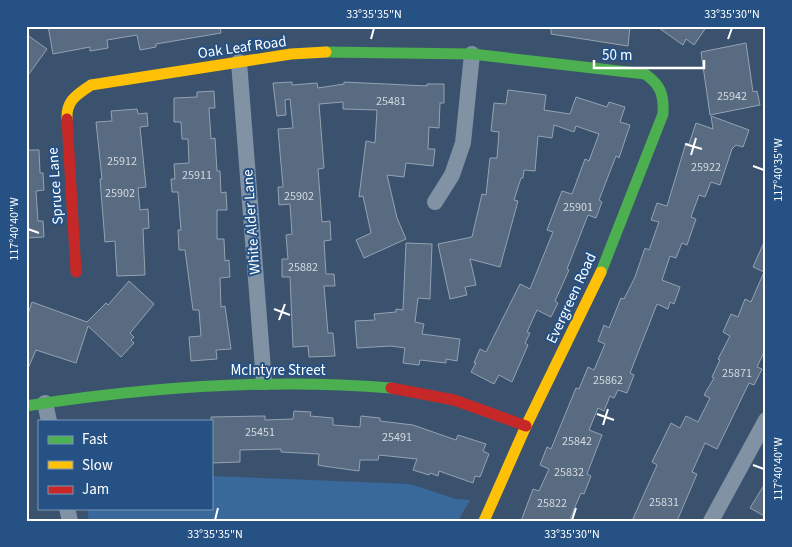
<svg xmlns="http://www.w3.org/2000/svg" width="792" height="547" viewBox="0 0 792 547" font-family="'Source Sans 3',sans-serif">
<rect width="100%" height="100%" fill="#3b526e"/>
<!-- green -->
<path fill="#39689a" d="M211,476L410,484L456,499L470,500L458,521H89L87,508H211Z"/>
<!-- building -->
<path fill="#586b81" stroke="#95a2b2" d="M48,26H220L221,33L156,44V47L140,50L137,35L107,40L108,48L90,51V47L53,54Z
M551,26H630L628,46L551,34Z
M656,26H707L694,45L686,39L683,45Z
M26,34L47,49L26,78Z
M746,43L753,92L757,91L760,105L710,115L701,52Z
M292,82V85L317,83L318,88L344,84V82L427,86V84H444V103H440L439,128L429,127L428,149H435L433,166L406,163L404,177L387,175L397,218L406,239L364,258L356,240L371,233L363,196L359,197L366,141L375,143L377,110L343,109V102L319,104L324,168L318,169L322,222L330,221L331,240L324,241L326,274H334L335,286H324L328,333H333L335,356L309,357L308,346L293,347L290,277H282V259H288L286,235L292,234L290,204L279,205L278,187H283L278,129L293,128L290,99L285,100L286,115L277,116L273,83Z
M508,90L546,95L544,110L570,114L576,97L607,107L609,102L625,107L620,122L630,125L619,158L616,156L599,200L602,202L596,218L588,215L567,269L569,270L555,301L558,303L551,317L537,310L527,332L530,333L525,343L528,345L512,382L499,375L494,384L471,372L476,363H474L480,349L486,352L520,284L530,289L553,232L547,230L562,191L572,194L585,159L589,161L599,134L576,126L574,132L554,125L552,138L538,136L535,171L524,170L523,178H521L514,200L518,201L500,267L470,259L476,285L465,287L467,295L450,299L438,244L472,237L482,194L486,195L490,158H497L499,132L491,131L494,103L506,104Z
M214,91L215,108H209L211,139L215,138L217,171H220L221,193L226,192L227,210H217V239H224L225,261L229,260L230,277L220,278L221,307L225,306L231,349L216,350L217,359L191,361L189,337L201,336L199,310H193L185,250H179L178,230H181L178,192H172L171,179H175L174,164L189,163L188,139H182L181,122H174V98L197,97V92Z
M137,109L138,114L147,113L148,126L140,127L146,187L138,188L140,210L148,209L149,228L143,229L145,275L117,276L115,241L105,242L100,179H102L96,122L112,121L111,111Z
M711,116L749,130L743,147L736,145L732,149L720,185L711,182L705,197L699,195L691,217L696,219L687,245L682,243L676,258L670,256L662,280L680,287L674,304L670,302L668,309L657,304L630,373L634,375L627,393L618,390L614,398L610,396L604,411L598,408L589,430L602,435L587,474L591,476L584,494L581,493L569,521H521L533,489L539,491L549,469L540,465L547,447L551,449L576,388L579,389L588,367L594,370L605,344L598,341L604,325L609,328L621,298L624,299L635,277L645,248L649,250L659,222L651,220L657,203L667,206L686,143L689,144L696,123L713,129Z
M26,150H39L40,173H43L44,190L36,191L38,221H43L44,237L26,238Z
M766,238V348L757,367L762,369L754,385L749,383L717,449L705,443L692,472L697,474L677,521H632L657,465L652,462L671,423L680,428L686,416L698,422L710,398L704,395L714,378L712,377L720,360L718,359L730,336L723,332L731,314L738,317L745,299L751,302L764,272L753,267Z
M406,243L432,244L430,299L418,298L415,322L424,324L422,334L460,339L457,361L446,359V363L420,360L419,365L403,363L405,348L391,346L357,348L355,321L375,320L374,314L396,312V309L403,310Z
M129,281L154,304L130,333L134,337L131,340L134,343L121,357L88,326L76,363L36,350L26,373V320L32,302L87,322L106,303L108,305Z
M294,411L311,412L310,416L333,418V425L360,427L361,416L380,418V421L413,425L456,440L458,435L486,444L483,451L489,454L480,477L475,476L473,483L439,471L438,476L430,473L429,475L413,470L417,459L379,455L378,460H360L359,471L323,466L318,465L319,454L281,452V449L240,450V462L212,463L211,417L265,416V420L293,419Z
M766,482V517L750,508Z"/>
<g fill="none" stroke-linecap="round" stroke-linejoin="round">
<!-- street -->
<path stroke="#8192a4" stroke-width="16" d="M239,62L264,382
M435,202L452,175L463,143L472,54
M45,403L49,421
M67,508L70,521
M711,521L766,420"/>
<!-- fast -->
<path stroke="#4caf50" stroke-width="11" d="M326,52L472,54L645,74C661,85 664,95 663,114L601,272
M26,406C147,387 269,378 391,388"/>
<!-- slow -->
<path stroke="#ffc107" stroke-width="11" d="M67,119C66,100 77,95 91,85L291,54L326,52
M484,521L526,426L601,272"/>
<!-- jam -->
<path stroke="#c62828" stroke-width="11" d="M67,119L76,272
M391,388L454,400L526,426"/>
</g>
<!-- ticks -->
<path fill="none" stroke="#fff" stroke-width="2" d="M371,39L374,28M728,39L732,28M685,144L702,149M691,155L696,138M753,166L764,170M28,229L39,233M274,309L290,315M279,320L285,304M597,414L614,420M603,425L608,409M753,465L764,469M215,520L218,508M572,520L576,508"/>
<g text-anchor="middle" stroke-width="4" stroke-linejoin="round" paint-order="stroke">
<!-- number labels -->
<g font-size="12" fill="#d5dae0">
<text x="732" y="100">25942</text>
<text x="391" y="105">25481</text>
<text x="122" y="165">25912</text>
<text x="706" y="171">25922</text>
<text x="197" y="179">25911</text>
<text x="120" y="197">25902</text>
<text x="299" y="200">25902</text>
<text x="578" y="211">25901</text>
<text x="303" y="271">25882</text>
<text x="737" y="377">25871</text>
<text x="608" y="384">25862</text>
<text x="260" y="436">25451</text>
<text x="397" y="441">25491</text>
<text x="577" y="445">25842</text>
<text x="569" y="476">25832</text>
<text x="664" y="506">25831</text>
<text x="552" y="507">25822</text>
</g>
<!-- street labels -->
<g font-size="15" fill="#fff" stroke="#255184">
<text transform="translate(242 47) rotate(-8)" y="5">Oak Leaf Road</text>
<text transform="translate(55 186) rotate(-94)" y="5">Spruce Lane</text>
<text transform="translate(251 222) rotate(-94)" y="5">White Alder Lane</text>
<text transform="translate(571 298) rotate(-65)" y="5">Evergreen Road</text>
<text x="278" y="375">McIntyre Street</text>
</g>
</g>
<!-- border -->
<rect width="792" height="547" fill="none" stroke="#255184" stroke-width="55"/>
<!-- legend -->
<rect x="38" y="420" width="175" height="90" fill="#255184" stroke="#7c97b5"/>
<rect x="48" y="436" width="25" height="8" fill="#4caf50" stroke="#7c97b5"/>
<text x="82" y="444" font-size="15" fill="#ffffff">Fast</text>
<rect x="48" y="461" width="25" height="8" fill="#ffc107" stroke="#7c97b5"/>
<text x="82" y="470" font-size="15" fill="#ffffff">Slow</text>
<rect x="48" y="486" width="25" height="8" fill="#c62828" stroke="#7c97b5"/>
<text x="82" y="494" font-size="15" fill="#ffffff">Jam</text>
<!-- scale -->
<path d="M594 60v8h110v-8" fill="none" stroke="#ffffff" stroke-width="2.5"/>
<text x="602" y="60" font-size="15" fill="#ffffff" stroke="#255184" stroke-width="4" paint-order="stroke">50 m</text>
<rect x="28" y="28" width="736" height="492" fill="none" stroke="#fff" stroke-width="2"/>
<g font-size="12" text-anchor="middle" fill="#fff">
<text x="374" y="18">33°35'35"N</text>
<text x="732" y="18">33°35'30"N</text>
<text transform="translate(778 170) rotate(-90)" y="4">117°40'35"W</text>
<text transform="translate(14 229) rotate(-90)" y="4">117°40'40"W</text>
<text transform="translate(778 469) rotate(-90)" y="4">117°40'40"W</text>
<text x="215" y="538">33°35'35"N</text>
<text x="572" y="538">33°35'30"N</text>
</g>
</svg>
